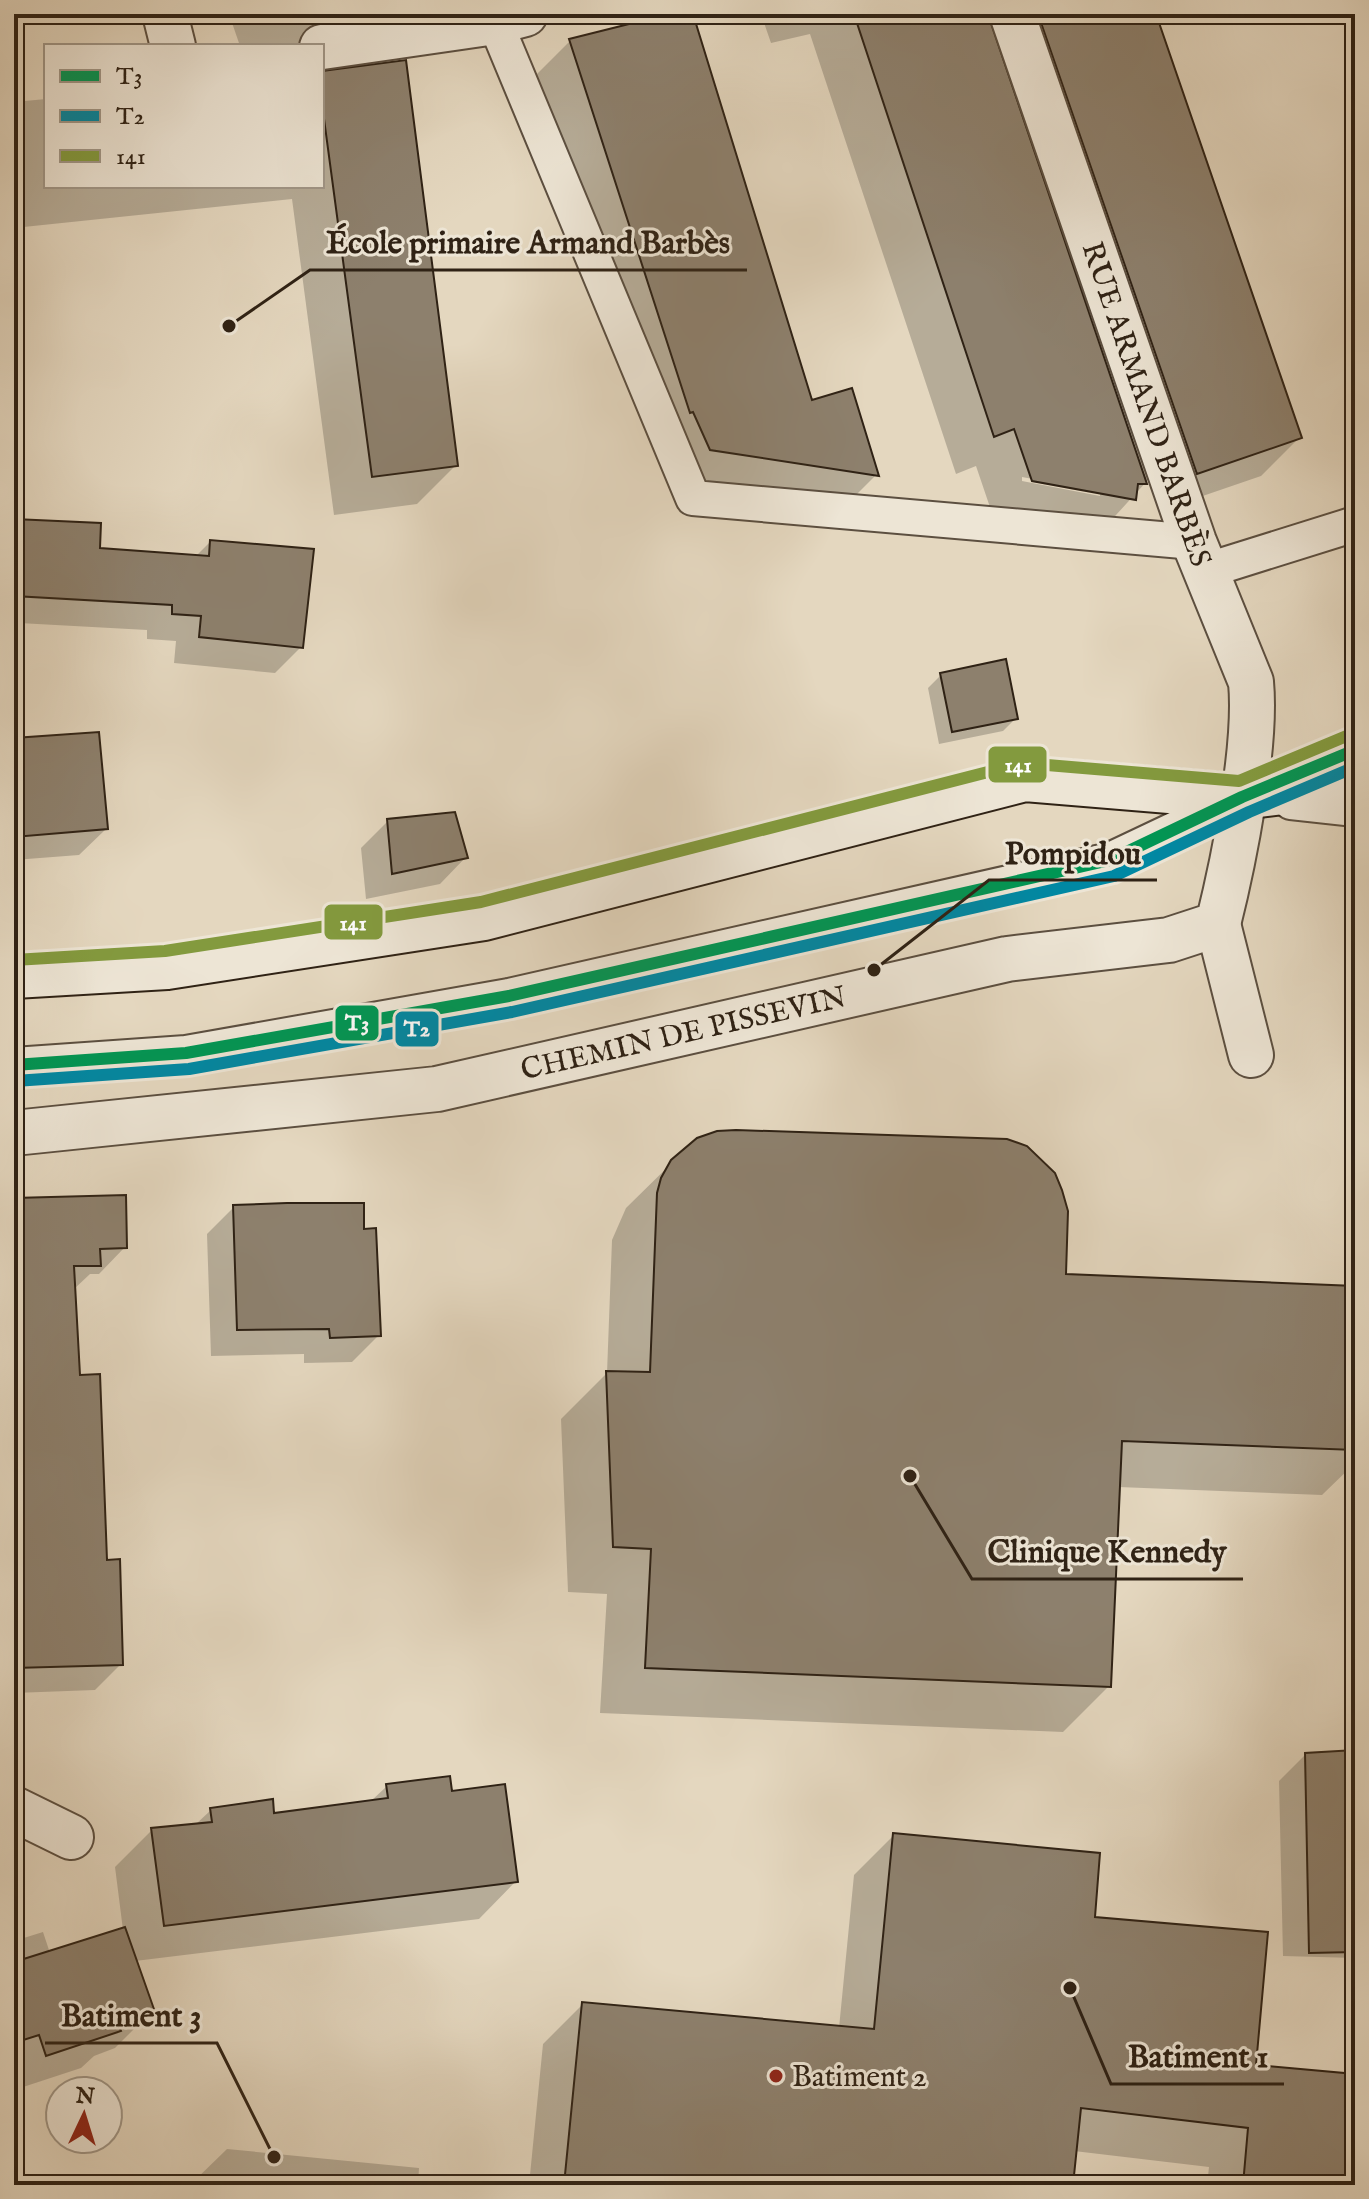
<svg xmlns="http://www.w3.org/2000/svg" width="1369" height="2199" viewBox="0 0 1369 2199" font-family="'IM FELL English',serif">
<rect width="100%" height="100%" fill="#e4d7bf"/>
<filter id="stains"><feTurbulence type="fractalNoise" baseFrequency=".0025" numOctaves="4"/><feColorMatrix values="0 0 0 0 .2 0 0 0 0 .09 0 0 0 0 .02 0 0 0 .5 -.17"/></filter>
<radialGradient id="worn" r=".72"><stop offset=".6" stop-color="#630" stop-opacity="0"/><stop offset="1" stop-color="#630" stop-opacity=".3"/></radialGradient>
<!-- shadow -->
<path fill="#0003" fill-rule="evenodd" d="M229,14H461L322,46H240Z
M677,14H691L810,402L876,475L843,508L677,482L657,445L537,74L570,41Z
M761,14H1153L1299,438L1261,476L1159,511L1148,480L1095,538L994,519L976,466L956,474L810,34L771,43ZM1022,477L1100,492V496L1022,481Z
M322,73L456,465L417,504L334,515L292,199L14,228V102L46,99V186H322Z
M14,521L98,550L195,557L210,542L301,647L275,673L174,663L176,641L147,639V630L19,623L14,635Z
M941,675L1016,718L1003,731L939,744L928,688Z
M14,740L106,829L79,855L14,860Z
M388,821L466,857L440,884L366,899L361,848Z
M685,1150L1064,1276L1355,1288V1463L1322,1495L1118,1487L1109,1686L1063,1732L600,1713L607,1594L568,1592L561,1419L607,1373L612,1240L626,1208Z
M14,1200L125,1247L99,1274H90L73,1290L78,1377L121,1664L95,1690L14,1693Z
M234,1207L362,1231L379,1335L352,1362L304,1363V1354L211,1356L207,1234Z
M1355,1752V1958L1283,1956L1279,1781L1305,1755Z
M387,1786L450,1793L516,1881L479,1919L135,1961L152,2011L115,2048L94,2056L81,2068L14,2090V1941L43,1932L50,1953L123,1930L115,1867L152,1830L195,1825L211,1810L273,1815L370,1802Z
M893,1836L1092,1919L1254,2067L1355,2076V2185H1207L1209,2167L1074,2151L1071,2185H529L543,2044L583,2004L839,2028L854,1875Z
M227,2149L419,2168L418,2185H190Z"/>
<!-- building -->
<path fill="#8d806d" stroke="#2f2215" stroke-width="2" d="M669,14H693L812,400L852,388L879,476L710,450L693,412L690,413L569,39Z
M854,14H988L1147,484H1138L1136,500L1032,481L1014,429L994,437Z
M1038,14H1156L1302,438L1197,474Z
M406,60L458,466L372,477L322,104V71Z
M14,519L101,523L100,548L209,556L210,540L314,549L303,648L199,637L201,616L172,614V605L14,596Z
M1006,659L1018,719L952,732L940,673Z
M99,732L108,829L14,837V738Z
M455,812L468,858L392,874L387,819Z
M736,1130L1007,1139L1027,1146L1055,1173L1062,1190L1068,1211L1066,1274L1355,1286V1450L1122,1441L1111,1687L645,1668L651,1549L613,1547L606,1371L650,1372L657,1193L661,1178L671,1160L697,1138L717,1131Z
M126,1195L127,1248L100,1249L101,1266H74L80,1375L100,1374L107,1560L120,1559L123,1665L14,1668V1198Z
M287,1203H364V1229L376,1228L381,1336L330,1338L329,1329L237,1330L233,1205Z
M1355,1750V1952L1309,1953L1305,1753Z
M450,1776L452,1791L505,1784L518,1882L164,1926L151,1828L212,1822L210,1808L273,1799L274,1813L388,1798L386,1784Z
M893,1833L1100,1853L1095,1917L1268,1932L1256,2065L1355,2074V2185H1243L1248,2128L1081,2108L1073,2185H564L582,2002L874,2029Z
M125,1927L155,2012L118,2024L121,2031L46,2056L39,2035L14,2043V1962Z"/>
<g fill="none" stroke-linecap="round" stroke-linejoin="round">
<defs>
<path id="service" d="M495,22L693,498L1194,542
M1205,571L1355,524
M1291,802L1355,809
M14,1065L186,1053L509,996L1110,860L1243,797"/>
<g id="minor">
<path d="M165,14L173,46"/>
<path d="M322,47L495,22L525,14"/>
<path d="M1218,924L1251,1055"/>
<path id="s1" d="M14,1133L437,1089L1007,959L1169,940L1218,924C1234,860 1257,746 1251,682L1194,542L1012,14"/>
<path d="M14,1809L71,1837"/>
</g>
<path id="secondary" d="M1292,776L1355,750
M14,976L167,967L484,918L1025,779L1242,797L1355,783"/>
</defs>
<!-- service casing -->
<use href="#service" stroke="#5c4f40" stroke-width="38"/>
<!-- minor casing -->
<use href="#minor" stroke="#5c4f40" stroke-width="48"/>
<!-- secondary casing -->
<use href="#secondary" stroke="#2f2215" stroke-width="48"/>
<!-- service -->
<use href="#service" stroke="#ede5d5" stroke-width="34"/>
<!-- minor -->
<use href="#minor" stroke="#ede5d5" stroke-width="44"/>
<!-- secondary -->
<use href="#secondary" stroke="#ede5d5" stroke-width="44"/>
<defs>
<path id="bus-1" d="M14,1065L186,1053L509,996L1110,860L1242,797L1355,750"/>
<path id="bus-2" d="M15,1081L189,1069L512,1012L1114,876L1249,812L1355,767"/>
<path id="bus-3" d="M14,960L165,951L481,902L1023,763L1239,781L1349,735"/>
</defs>
<!-- bus-1 casing -->
<use href="#bus-1" stroke="#ede5d5" stroke-width="18"/>
<!-- bus-2 casing -->
<use href="#bus-2" stroke="#ede5d5" stroke-width="18"/>
<!-- bus-3 casing -->
<use href="#bus-3" stroke="#ede5d5" stroke-width="18"/>
<!-- bus-1 -->
<use href="#bus-1" stroke="#009654" stroke-width="12"/>
<!-- bus-2 -->
<use href="#bus-2" stroke="#0088a3" stroke-width="12"/>
<!-- bus-3 -->
<use href="#bus-3" stroke="#839a3e" stroke-width="12"/>
</g>
<!-- markers -->
<circle fill="#8f2418" stroke="#ede5d5" stroke-width="3" cx="776" cy="2076" r="8"/>
<g text-anchor="middle" stroke-width="6" stroke-linejoin="round" paint-order="stroke">
<!-- street labels -->
<g font-size="30" fill="#2f2215" stroke="#ede5d5">
<text transform="translate(1147 404) rotate(71)" y="10">RUE ARMAND BARBÈS</text>
<text dy="10" stroke="none"><textPath href="#s1" startOffset="678">CHEMIN DE PISSEVIN</textPath></text>
</g>
<!-- poi labels -->
<g font-size="30" fill="#2f2215" stroke="#ede5d5" text-anchor="start">
<text x="792" y="2086">Batiment 2</text>
</g>
</g>
<!-- callouts -->
<path fill="none" stroke="#2f2215" stroke-width="3" d="M229 326L310 270H747M874 970L989 880H1157M910 1476L972 1579H1243M274 2157L217 2043H45M1070 1988L1111 2084H1284"/>
<g fill="#2f2215" stroke="#ede5d5" stroke-width="3">
<circle cx="229" cy="326" r="8"/>
<circle cx="874" cy="970" r="8"/>
<circle cx="910" cy="1476" r="8"/>
<circle cx="274" cy="2157" r="8"/>
<circle cx="1070" cy="1988" r="8"/>
</g>
<g font-size="32" text-anchor="middle" font-weight="bold" fill="#2f2215" stroke="#ede5d5" stroke-width="6" stroke-linejoin="round" paint-order="stroke">
<text x="528" y="253">École primaire Armand Barbès</text>
<text x="1073" y="864">Pompidou</text>
<text x="1107" y="1562">Clinique Kennedy</text>
<text x="131" y="2026">Batiment 3</text>
<text x="1198" y="2067">Batiment 1</text>
</g>
<g stroke="#ede5d5" stroke-width="3">
<rect x="987" y="745" width="61" height="39" rx="8" fill="#839a3e"/>
<rect x="323" y="903" width="61" height="38" rx="8" fill="#839a3e"/>
<rect x="334" y="1004" width="46" height="38" rx="8" fill="#009654"/>
<rect x="394" y="1010" width="46" height="38" rx="8" fill="#0088a3"/>
</g>
<g font-size="22" text-anchor="middle" font-weight="bold" fill="#fff">
<text x="1018" y="772">141</text>
<text x="353" y="930">141</text>
<text x="357" y="1030">T3</text>
<text x="417" y="1036">T2</text>
</g>
<!-- margin -->
<rect width="1369" height="2199" fill="none" stroke="#e4d7bf" stroke-width="48"/>
<rect x="16" y="16" width="1337" height="2167" fill="none" stroke="#2f2215" stroke-width="4"/>
<rect x="24" y="24" width="1321" height="2151" fill="none" stroke="#2f2215" stroke-width="2"/>
<!-- legend -->
<rect x="44" y="44" width="280" height="144" fill="#ede5d5" stroke="#a19788" stroke-width="2"/>
<rect x="60" y="70" width="40" height="12" fill="#009654" stroke="#a19788" stroke-width="2"/>
<text x="116" y="84" font-size="24" fill="#2f2215">T3</text>
<rect x="60" y="110" width="40" height="12" fill="#0088a3" stroke="#a19788" stroke-width="2"/>
<text x="116" y="124" font-size="24" fill="#2f2215">T2</text>
<rect x="60" y="150" width="40" height="12" fill="#839a3e" stroke="#a19788" stroke-width="2"/>
<text x="116" y="164" font-size="24" fill="#2f2215">141</text>
<!-- north arrow -->
<g transform="translate(84 2115) rotate(4)"><circle r="38" fill="#ede5d5" stroke="#a19788" stroke-width="2"/>
<path d="M0-6L14 30L0 20L-14 30Z" fill="#8f2418"/>
<text y="-12" font-size="22" font-weight="bold" text-anchor="middle" fill="#2f2215">N</text>
</g>
<rect width="100%" height="100%" filter="url(#stains)"/>
<rect width="100%" height="100%" fill="url(#worn)"/>
</svg>
